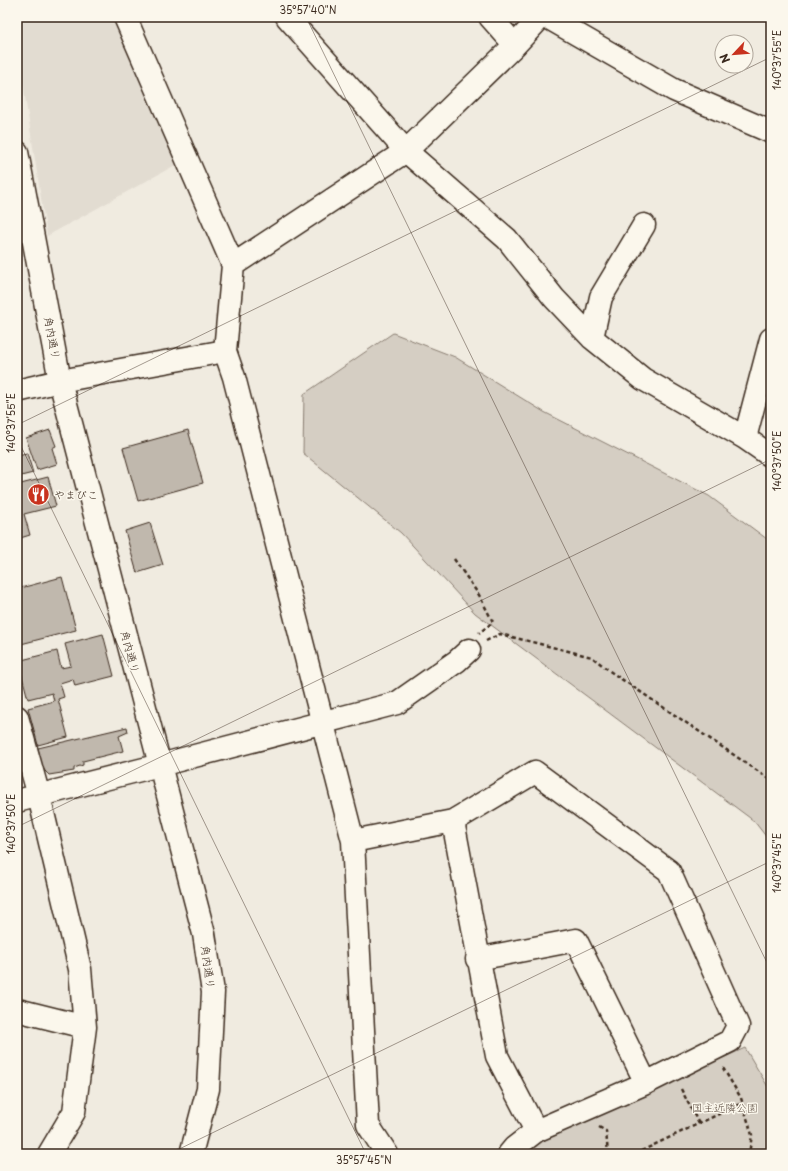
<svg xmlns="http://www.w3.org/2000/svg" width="788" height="1171" viewBox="0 0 788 1171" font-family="'Playpen Sans','Klee One',sans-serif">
<rect width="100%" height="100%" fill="#f0ebe0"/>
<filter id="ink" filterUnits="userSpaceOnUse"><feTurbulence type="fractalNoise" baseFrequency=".025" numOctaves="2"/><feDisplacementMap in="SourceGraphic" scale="8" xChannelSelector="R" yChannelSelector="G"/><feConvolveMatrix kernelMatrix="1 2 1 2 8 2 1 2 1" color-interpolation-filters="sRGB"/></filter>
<g filter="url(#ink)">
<!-- built -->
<path fill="#e2dcd1" d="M17,17H112L179,163L47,236L17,46Z"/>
<!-- green -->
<path fill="#d5cec3" stroke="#887c70" d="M393,333L455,357L544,412L709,496L771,542V843L754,821L475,613L401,533L303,453L304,394Z
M745,1048L771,1092V1154H520L544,1138Z"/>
<!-- building -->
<path fill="#c0b8ad" stroke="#3b2a1e" d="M50,430L56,446L52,448L57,464L37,470L26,438Z
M188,430L203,483L138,501L123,448Z
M27,453L33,473L17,477V455Z
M48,477L56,506L24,514L30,535L17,539V485Z
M150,523L163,565L137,573L125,531Z
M62,577L76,630L17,645V589Z
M103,634L114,676L75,686L73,679L60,683L64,697L58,699L68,737L38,745L28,708L54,701L52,693L28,699L18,661L57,651L61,668L71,666L65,644Z
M127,727L128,732L119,736L123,751L83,761V765L74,768V771L49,775L45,771L42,766L38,748Z"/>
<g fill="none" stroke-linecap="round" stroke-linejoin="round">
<defs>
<path id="minor" d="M125,17L233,265
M287,17L406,151L507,239L554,298L592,338L643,379L745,438L771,456
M490,17L515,45
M547,17L674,90L771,132
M17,152L60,381L204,934L213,992L208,1089L191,1154
M592,338L601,297L644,225
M17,391L60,381L225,351
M745,438L771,339
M17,717L39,796L80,969L85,1027L74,1112L49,1154
M17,801L160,765L397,703L457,661L469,650
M453,821L497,1056L536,1131
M353,841L453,821L535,772L669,871L738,1026L730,1041L646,1083L536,1131L514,1148L509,1154
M477,959L576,940L646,1083
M17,1010L85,1027
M387,1154L368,1125L353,841L234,377L225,351L233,265L406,151L515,45L541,17"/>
</defs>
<!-- minor casing -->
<use href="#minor" stroke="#3b2a1e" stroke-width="25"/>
<!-- path -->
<path stroke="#3b2a1e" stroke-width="2.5" stroke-dasharray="4 3" stroke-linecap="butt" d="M454,559L479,595L493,622L479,633
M486,641L500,634L592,657L611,672L771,780
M723,1068L741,1098L752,1135L749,1154
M681,1089L699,1124
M599,1127L606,1131L608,1154
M635,1154L742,1103"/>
<!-- minor -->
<use href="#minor" stroke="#fbf7ec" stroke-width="22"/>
</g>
</g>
<!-- ticks -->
<path fill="none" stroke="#3b2a1e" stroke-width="1" stroke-opacity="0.45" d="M306,17L771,971M17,24L31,17M17,425L771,57M17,438L366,1154M17,827L771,459M169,1154L771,861"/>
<!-- icons -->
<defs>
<symbol id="restaurant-disc" viewBox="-11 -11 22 22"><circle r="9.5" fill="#c8321e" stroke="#fbf7ec"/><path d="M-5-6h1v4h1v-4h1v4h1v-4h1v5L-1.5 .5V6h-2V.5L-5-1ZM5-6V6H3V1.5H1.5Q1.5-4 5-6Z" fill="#fff"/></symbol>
</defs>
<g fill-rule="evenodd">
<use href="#restaurant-disc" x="26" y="482" width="25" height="25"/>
</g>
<g text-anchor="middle" stroke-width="3" stroke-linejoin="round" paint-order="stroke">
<!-- street labels -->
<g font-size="11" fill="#3b2a1e" stroke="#fbf7ec">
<text transform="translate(52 338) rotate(79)" y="4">角内通り</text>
<text transform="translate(130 652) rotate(75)" y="4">角内通り</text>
<text transform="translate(208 967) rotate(82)" y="4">角内通り</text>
</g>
<!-- poi labels -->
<g font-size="11" fill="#3b2a1e" stroke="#fbf7ec" text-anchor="start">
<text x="54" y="499">やまびこ</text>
</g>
<!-- park labels -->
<g font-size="11" fill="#625347" stroke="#fbf7ec">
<text x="725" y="1112">国主近隣公園</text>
</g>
</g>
<!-- margin -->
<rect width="788" height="1171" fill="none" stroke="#fbf7ec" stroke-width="44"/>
<!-- north arrow -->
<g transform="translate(734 54) rotate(244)"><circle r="19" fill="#fbf7ec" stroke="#aea59a"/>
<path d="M0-3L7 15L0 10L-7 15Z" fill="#c8321e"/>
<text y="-6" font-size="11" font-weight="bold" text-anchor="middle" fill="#3b2a1e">N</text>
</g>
<rect x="22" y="22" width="744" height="1127" fill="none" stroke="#3b2a1e" stroke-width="1.5"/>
<g font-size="10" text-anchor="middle" fill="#3b2a1e">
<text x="308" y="14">35°57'40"N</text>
<text transform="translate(777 60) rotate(-90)" y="4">140°37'55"E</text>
<text transform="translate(11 423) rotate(-90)" y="4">140°37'55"E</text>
<text transform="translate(777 461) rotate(-90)" y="4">140°37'50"E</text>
<text transform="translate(11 824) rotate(-90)" y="4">140°37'50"E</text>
<text transform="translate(777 863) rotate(-90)" y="4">140°37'45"E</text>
<text x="364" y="1164">35°57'45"N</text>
</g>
</svg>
